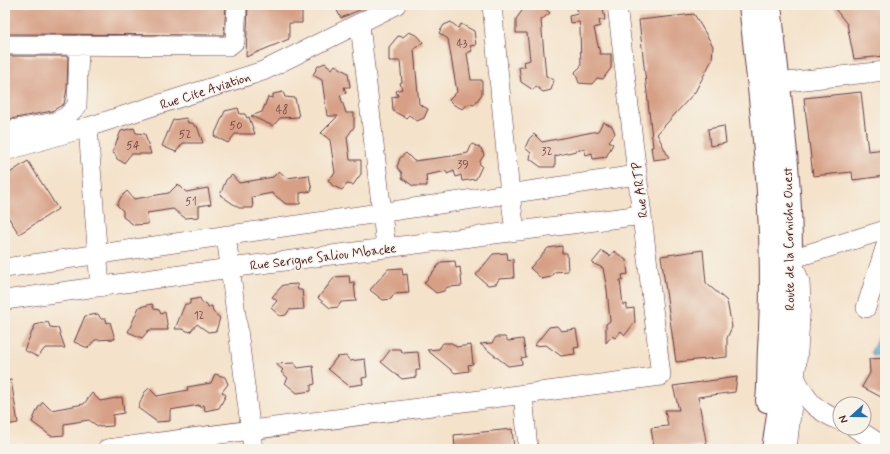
<svg xmlns="http://www.w3.org/2000/svg" width="890" height="454" viewBox="0 0 890 454" font-family="Mynerve,sans-serif">
<rect width="100%" height="100%" fill="#f7f3e8"/>
<filter id="ink" filterUnits="userSpaceOnUse"><feTurbulence type="fractalNoise" baseFrequency=".025" numOctaves="2"/><feDisplacementMap in="SourceGraphic" scale="8" xChannelSelector="R" yChannelSelector="G"/><feConvolveMatrix kernelMatrix="1 2 1 2 8 2 1 2 1" color-interpolation-filters="sRGB"/></filter>
<filter id="wash" filterUnits="userSpaceOnUse"><feTurbulence type="fractalNoise" baseFrequency=".012" numOctaves="4" result="noise"/><feDisplacementMap in="SourceGraphic" scale="16" xChannelSelector="R" yChannelSelector="G"/><feGaussianBlur stdDeviation="0.9" result="paint"/><feColorMatrix in="noise" values="0 0 0 0 0 0 0 0 0 0 0 0 0 0 0 0 0 1.4 0 .05"/><feComposite in="paint" operator="in"/></filter>
<g filter="url(#wash)">
<rect width="100%" height="100%" fill="#f4e2ca"/>
<!-- water -->
<path fill="#5db2d9" stroke="#546882" d="M884,334C887,342 883,355 874,356L871,352L879,335Z"/>
<g id="blocks">
<!-- building -->
<path fill="#d7a086" d="M5,5H226L224,35L5,34Z
M248,5H302V23H289V39L246,57Z
M334,5H371L341,18Z
M534,5L544,8L550,13L541,20L546,76L554,80L551,90L543,92L536,86L533,90L521,82L519,67H525L524,62L530,60L527,33H516V19L524,8L530,9Z
M576,5H598V9L603,8L605,20H599L600,26L594,28L600,54H611V68L603,79L597,78L592,84L579,83L575,72L581,66L580,28L579,22L570,23L569,16L578,14Z
M832,5H885V56L854,59L847,24Z
M694,14L713,46L712,60L695,92L657,134L669,158L653,160L651,147H653L639,20Z
M451,22L458,28L461,24L474,31L476,45L470,46L472,51L467,53L471,80H482V94L474,105L468,104L463,109L454,105L449,100L457,92L448,39L439,33L444,25Z
M409,32L418,36L423,42L414,49L416,72L419,104L428,109L424,118L417,121L409,115L406,118L393,111L392,97L398,96L396,91L402,89L400,83L402,82L400,61H389V47L398,36L403,37Z
M5,56H68L67,89L64,104L52,111L5,120Z
M325,63L332,69L335,65L348,73L350,87H344L346,93L340,95L346,113H354V127L347,137L350,160H361V174L353,185L347,184L342,190L333,186L328,180L335,173L330,140L321,133L338,116H327L322,80L313,75L318,66Z
M283,92L285,97L295,98L299,117L280,118L273,126L251,116L262,112L268,97L273,98V94Z
M861,92L868,151L885,149V176L853,180L852,172L813,176L804,98Z
M238,108L240,114H245L247,118L249,117L255,134H235L228,143L214,136L225,111Z
M186,118L188,123H193L195,127L197,126L203,143H183L176,152L162,146L173,120Z
M603,122L612,126L615,133L609,141L613,144L606,157L593,159L592,153L586,155L584,149L555,156V167H541L530,159L531,153L525,148L529,139L534,134L542,142L598,131Z
M724,126L726,143L710,146L708,129Z
M134,128L136,133L145,134L151,154H131L124,163L117,159L115,154L112,153L121,131Z
M472,144L481,148L484,155L479,163L482,166L476,179L462,181L461,175L456,177L454,171L447,174V171L426,175L427,186H413L402,178V173L397,167L400,158L406,153L414,161L452,156L468,153Z
M28,161L58,209L19,234L5,212V176Z
M279,171L287,178L309,175L312,191L300,193V204H286L272,193L252,197L253,208H239L220,195L226,180L232,175L239,183L273,177Z
M178,184L186,192L208,188L211,204L199,206V217L185,218L173,209L147,213L148,224L134,225L123,217V211L117,205L121,197L127,191L134,199L169,193Z
M562,246V253H567L568,271L554,272L551,277L542,279L530,268L548,248Z
M703,250L706,283L727,301L732,327L727,338V357L676,362L661,256Z
M602,251L610,256L614,251L626,260L628,274L622,275L623,280H620L623,305L627,304V309L634,308L635,322L625,335L621,331L615,338L612,336L606,343V324L610,321L607,290L603,268L592,263Z
M507,253L508,260L513,259L514,278L499,279L496,284L488,285L476,275L493,254Z
M455,261L456,268L460,267L462,286L447,287L444,291L436,293L424,283L441,262Z
M402,268L403,275L407,274L409,293L394,294L391,299L383,300L370,290L388,269Z
M349,276L350,283L354,282L356,301L341,302L338,307L330,308L318,298L335,277Z
M297,284L298,290H302L304,309L289,310L286,315L280,316L271,308L277,301L272,297L283,285Z
M200,298L202,303L207,304L208,308L212,306L213,312L220,318L216,331L208,332L197,324L190,332L182,329H175L185,304H190V300Z
M152,304L154,309L159,310L161,314L165,312L168,330H149L142,338L128,332L139,307Z
M98,314L101,319H106L107,323L110,322L115,339L95,340L88,348L74,342L85,316Z
M48,322L50,327L58,328L65,348H45L38,357L24,350L35,325Z
M557,326L561,331L576,329L579,347L574,348L575,354L561,356L546,345L534,346L549,327Z
M496,337H505L508,341L523,339L526,357L521,358L522,364L508,366L480,344L492,343Z
M443,343H452L456,347L471,345L473,364L468,365L469,371L455,373L427,350L439,349Z
M391,349H400L403,353L418,352L420,370H416V377L402,379L381,362Z
M346,356L350,361L365,359L367,377L362,378L363,384L349,386L328,369L337,357Z
M885,358V399L862,387L870,373L869,359Z
M294,363L298,368L313,366L315,384L311,385V391L297,393L285,383L288,378L281,372L283,370L276,364Z
M215,374L225,377L228,384L222,392L226,395L219,408L205,411L204,405L199,407V405L170,410V421L157,422L138,408L144,393L149,388L157,396L188,390L187,387L211,383Z
M737,377L735,392L698,397L707,446L654,448L651,428L668,426L665,410H679L673,386Z
M11,380L18,423L5,425V381Z
M92,393L100,401L122,397L124,413L113,415V426L99,427L89,420L64,424V435L51,436L32,422L38,408L43,402L51,410L84,404Z
M512,429L514,449H455L454,435Z"/>
</g>
</g>
<g filter="url(#ink)">
<use href="#blocks" fill-opacity="0" stroke="#643c43" stroke-width="1"/>
<g fill="none" stroke-linecap="round" stroke-linejoin="round">
<defs>
<path id="minor" d="M492,5L510,194L515,231
M360,25L386,247
M5,45L229,46L235,41L237,5
M778,83L885,71
M88,127L100,287
M5,131L55,122L66,117L77,106L79,45
M5,151L88,127L263,71L396,5
M226,235L253,449
M5,268L637,175
M5,300L230,268L642,215
M866,308L885,248
M796,379C808,403 816,410 840,421
M523,394L528,449
M855,428L885,447
M107,449L661,376L617,5
M787,449L798,352L801,302L800,282L791,259L885,230"/>
<path id="highway" d="M750,5C763,120 776,234 769,349C768,366 769,384 767,401
M770,5C777,73 787,142 790,210C794,290 785,370 773,449"/>
</defs>
<!-- minor casing -->
<use href="#minor" stroke="#643c43" stroke-width="20"/>
<!-- highway casing -->
<use href="#highway" stroke="#643c43" stroke-width="24"/>
<!-- minor -->
<use href="#minor" stroke="#fff" stroke-width="19"/>
<!-- highway -->
<use href="#highway" stroke="#fff" stroke-width="22"/>
</g>
</g>
<g text-anchor="middle" stroke-width="3" stroke-linejoin="round" paint-order="stroke">
<!-- number labels -->
<g font-size="11" fill="#6d3f42">
<text x="462" y="47">43</text>
<text x="282" y="113">48</text>
<text x="236" y="129">50</text>
<text x="185" y="138">52</text>
<text x="133" y="149">54</text>
<text x="547" y="155">32</text>
<text x="463" y="168">39</text>
<text x="191" y="205">51</text>
<text x="199" y="319">12</text>
</g>
<!-- street labels -->
<g font-size="13" fill="#4a1f2b" stroke="#f7f3e8">
<text transform="translate(205 90) rotate(-18)" y="5">Rue Cite Aviation</text>
<text transform="translate(639 190) rotate(-97)" y="5">Rue ARTP</text>
<text transform="translate(788 239) rotate(-91)" y="5">Route de la Corniche Ouest</text>
<text transform="translate(323 256) rotate(-7)" y="5">Rue Serigne Saliou Mbacke</text>
</g>
</g>
<!-- margin -->
<rect width="890" height="454" fill="none" stroke="#f7f3e8" stroke-width="20"/>
<!-- north arrow -->
<g transform="translate(852 416) rotate(249)"><circle r="19" fill="#f7f3e8" stroke="#b29e9c"/>
<path d="M0-3L7 15L0 10L-7 15Z" fill="#1f6fb2"/>
<text y="-6" font-size="11" font-weight="bold" text-anchor="middle" fill="#4a1f2b">N</text>
</g>
</svg>
